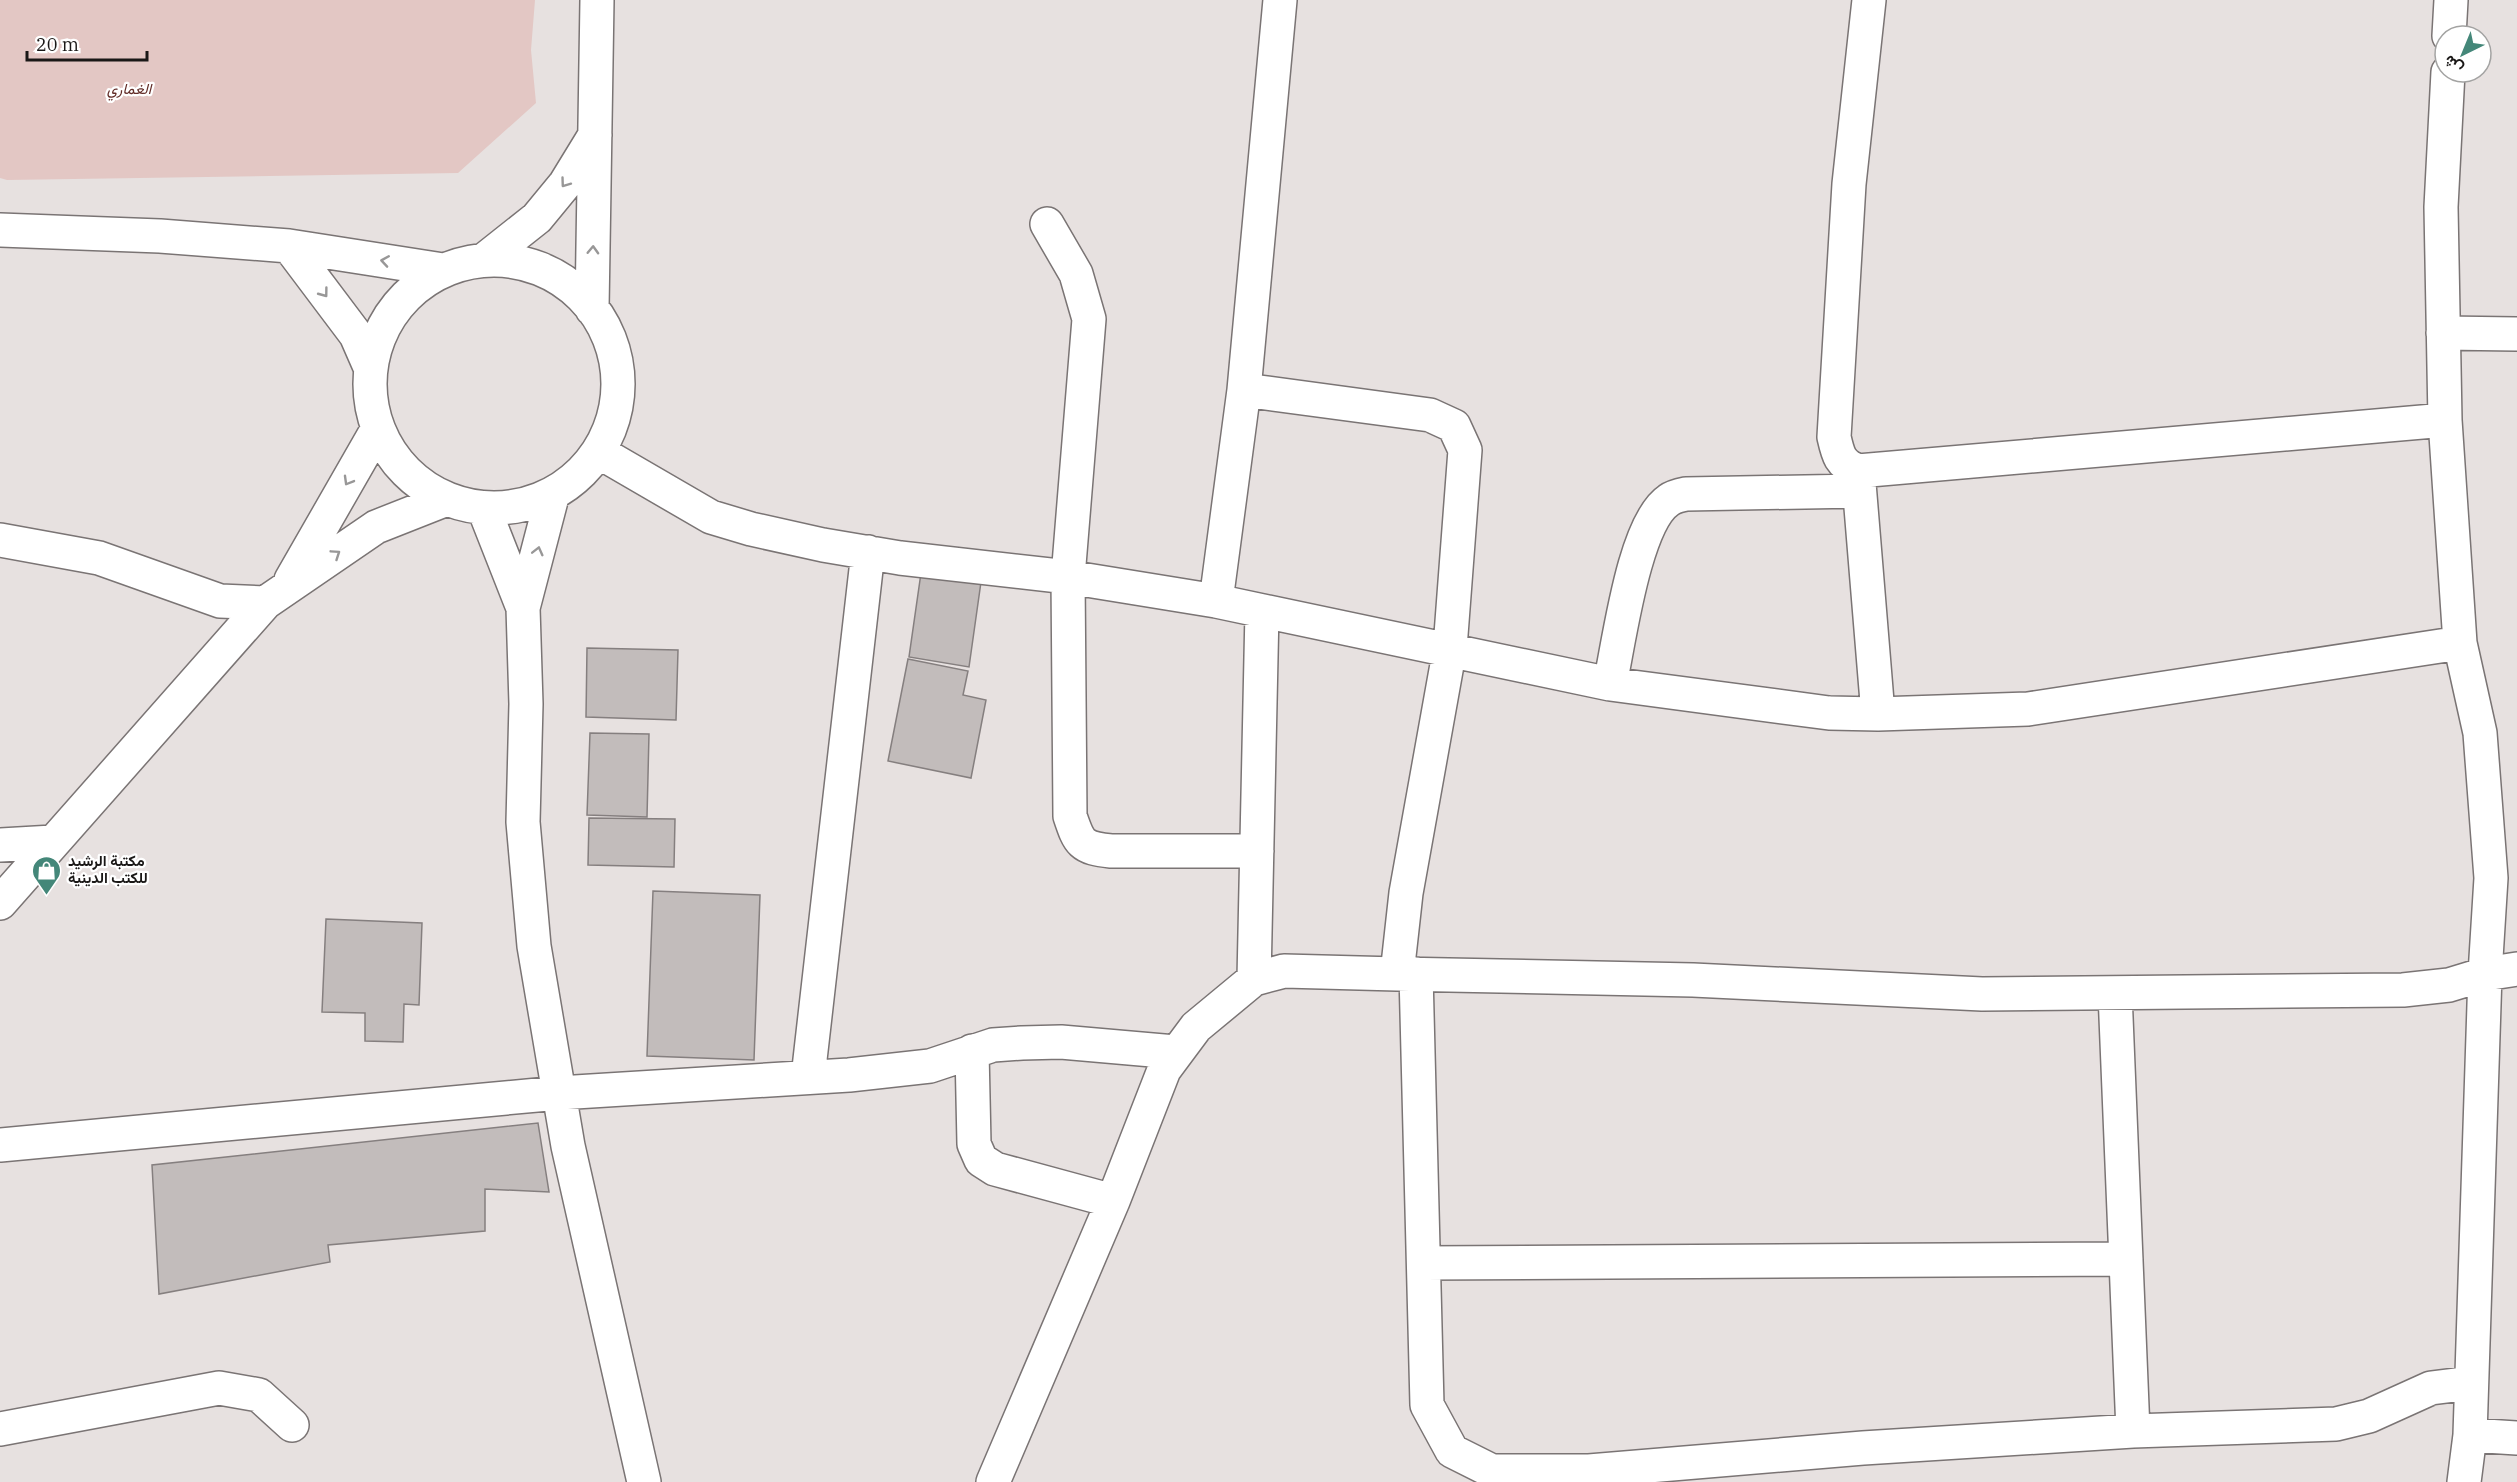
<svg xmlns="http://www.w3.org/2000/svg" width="2517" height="1482" viewBox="0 0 2517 1482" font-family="'IBM Plex Serif',Vazirmatn,serif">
<rect width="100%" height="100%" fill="#e7e1e0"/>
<!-- green -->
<path fill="#e3c7c4" d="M0,0H535L531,50L536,103L458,173L7,180L0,178Z"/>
<!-- building -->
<path fill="#c2bcbb" stroke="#857f7f" stroke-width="1.5" d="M921,573L981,582L969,667L909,657Z
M587,648L678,650L676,720L586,717Z
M908,659L968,671L963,695L986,700L971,778L888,761Z
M590,733L649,734L647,817L587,815Z
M589,818L675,819L674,867L588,865Z
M653,891L760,895L754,1060L647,1056Z
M326,919L422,923L419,1005L404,1004L403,1042L365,1041V1013L322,1012Z
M538,1123L549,1192L485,1189V1231L328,1245L330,1262L159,1294L152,1165Z"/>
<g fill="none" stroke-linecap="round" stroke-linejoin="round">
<defs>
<path id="street" d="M1280,0L1244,390L1430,415L1454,426L1465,450L1450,648L1406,893L1397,974L1693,980L1982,994L2403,990L2449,985L2485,974L2517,969
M1869,0L1849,184L1834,437C1838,455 1840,464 1858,471L1878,714
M2449,36L2451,0
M2448,72L2441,207L2445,420L2460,643L2480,733L2491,878L2485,974L2470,1435
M1047,224L1076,274L1089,319L1068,577L1070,816C1079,843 1081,848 1111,851H1257
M0,230L160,236L289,246L443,270
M289,246L356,335L370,367
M484,260L537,218L565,184L595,135
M370 384a124 124 0 1 1 248 0a124 124 0 1 1-248 0Z
M592,309L597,0
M2443,333L2517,334
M599,452L711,517L751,529L823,545L900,558L1068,577L1216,601L1610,684L1829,713L1878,714L2028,709L2460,643
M1858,471L2445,420
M553,493L523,608L526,704L523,822L534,946L568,1146L644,1482
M484,509L523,608
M0,540L99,558L220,601L265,603
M291,580L377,430
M1216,601L1244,390
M1610,684C1619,643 1634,523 1669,500C1673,497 1681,495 1686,494L1859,491
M0,845L53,842
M0,903L265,603L376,527L447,499
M1416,974L1427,1405L1452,1451L1492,1471H1589L1863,1448L2133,1431L2336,1424L2369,1416L2431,1388L2471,1383
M1254,979L1262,611
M2115,993L2133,1431
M972,1051L974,1144L981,1160L995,1169L1113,1201
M808,1077L868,552
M0,1145L559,1093L849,1075L930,1066L993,1045L1022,1043L1061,1042L1175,1052
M1424,1263L2126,1259
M0,1429L219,1388L259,1395L292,1425
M993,1482L1113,1201L1164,1070L1196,1027L1254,979L1284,971L1397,974
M2464,1482L2470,1435L2517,1438"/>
</defs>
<!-- street casing -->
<use href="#street" stroke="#7a7474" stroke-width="36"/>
<!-- street -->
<use href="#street" stroke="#fff" stroke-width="33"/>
</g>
<!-- one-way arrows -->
<defs><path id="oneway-chevron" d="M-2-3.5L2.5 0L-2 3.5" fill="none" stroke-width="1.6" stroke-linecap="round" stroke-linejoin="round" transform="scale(1.5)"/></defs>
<g stroke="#989797">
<use href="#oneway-chevron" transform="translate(565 183) rotate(126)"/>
<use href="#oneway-chevron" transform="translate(593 250) rotate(-88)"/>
<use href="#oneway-chevron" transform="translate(385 261) rotate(-171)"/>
<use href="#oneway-chevron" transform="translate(324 293) rotate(53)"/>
<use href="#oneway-chevron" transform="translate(348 481) rotate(120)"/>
<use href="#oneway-chevron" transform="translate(538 551) rotate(-76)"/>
<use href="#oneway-chevron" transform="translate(336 554) rotate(-34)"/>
</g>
<!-- icons -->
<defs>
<symbol id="shop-pin" viewBox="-11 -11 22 30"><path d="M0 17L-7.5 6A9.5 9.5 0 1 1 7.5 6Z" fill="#448779" stroke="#fff"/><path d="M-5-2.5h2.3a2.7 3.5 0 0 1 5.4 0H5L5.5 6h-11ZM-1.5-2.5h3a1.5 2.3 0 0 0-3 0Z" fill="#fff"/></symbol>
</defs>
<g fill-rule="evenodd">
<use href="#shop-pin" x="30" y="854" width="33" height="45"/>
</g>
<g text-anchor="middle" stroke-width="4.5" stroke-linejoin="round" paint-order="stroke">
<!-- park labels -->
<g font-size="15" font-style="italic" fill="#622d28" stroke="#fff">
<text x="129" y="94">الغماري</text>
</g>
<!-- poi labels -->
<g font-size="15" font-weight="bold" fill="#1a1817" stroke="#fff" text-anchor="start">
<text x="68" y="866">مكتبة الرشيد<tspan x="68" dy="17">للكتب الدينية</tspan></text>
</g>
</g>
<!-- north arrow -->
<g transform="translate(2463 54) rotate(223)"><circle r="28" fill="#ffffff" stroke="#a3a3a2" stroke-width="1.5"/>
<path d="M0-4.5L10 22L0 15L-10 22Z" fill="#448779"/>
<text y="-9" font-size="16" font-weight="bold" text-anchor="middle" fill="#1a1817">ش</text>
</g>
<!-- scale -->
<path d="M27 51v9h120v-9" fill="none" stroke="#1a1817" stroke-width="3"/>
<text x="36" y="51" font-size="18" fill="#1a1817" stroke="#ffffff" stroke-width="4.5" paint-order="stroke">20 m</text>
</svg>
